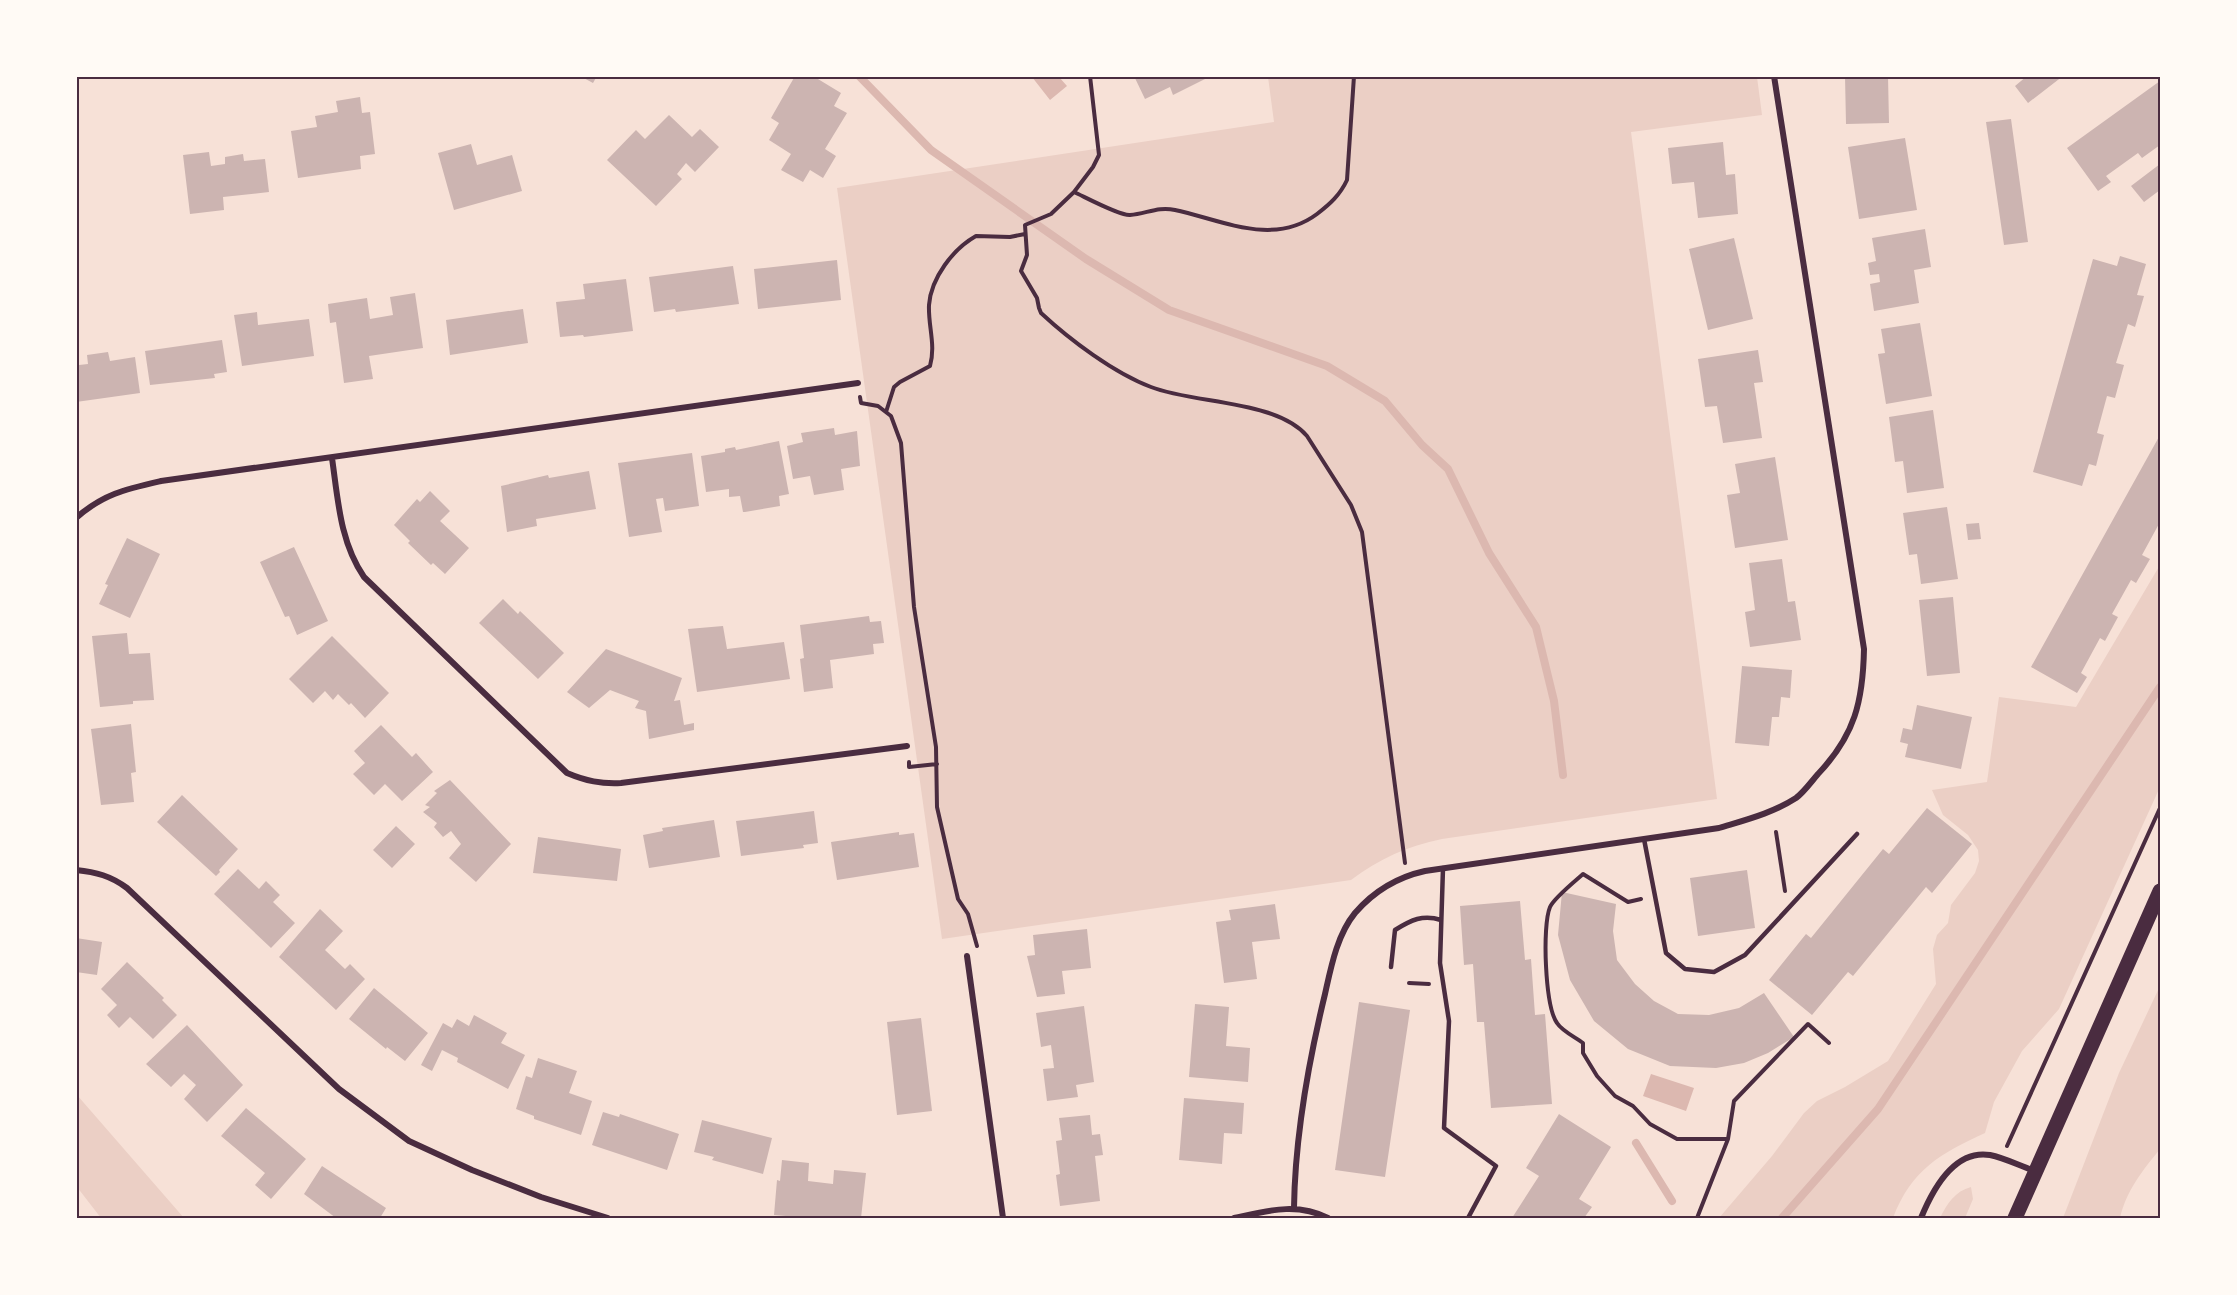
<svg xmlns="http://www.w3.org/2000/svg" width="2237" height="1295" viewBox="0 0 2237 1295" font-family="Rubik,sans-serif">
<rect width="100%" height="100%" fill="#f7e1d7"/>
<!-- green -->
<path fill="#ebcfc5" d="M1626,76L1757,77L1762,115L1631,132L1717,799L1442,839C1407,846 1379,859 1351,880L942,939L837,188L1274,122L1268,77Z
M2160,565V787L2059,1009L2022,1051L1994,1102L1985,1133C1941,1153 1911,1170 1893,1218H1719L1772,1156L1804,1113L1817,1101L1845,1087L1888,1061L1936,984L1933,949L1937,935L1948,923L1951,905L1975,873L1979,861L1978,850L1968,835L1943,815L1932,790L1987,782L1999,697L2076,707Z
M2160,986V1149C2143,1170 2126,1191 2120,1218H2063L2119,1073Z
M77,1095L184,1218H101L77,1187Z
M1971,1187L1973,1199L1965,1218H1940C1947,1204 1955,1191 1971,1187Z"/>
<!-- water -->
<path fill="#dcb8b0" d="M1032,77H1059L1067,86L1050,100Z
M1651,1074L1694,1088L1686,1111L1643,1096Z"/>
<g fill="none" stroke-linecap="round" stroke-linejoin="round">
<!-- stream -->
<path stroke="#dcb8b0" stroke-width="8" d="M859,76L931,150L1086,259L1169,310L1327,366L1385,401L1422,445L1448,469L1489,553L1536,627L1554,701L1563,775
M1636,1143L1672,1201
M1782,1218L1878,1109L2160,687"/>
</g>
<!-- building -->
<path fill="#ccb4b1" d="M580,76H597L593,83Z
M795,76H813L841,93L834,106L847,113L825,149L836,156L823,178L810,170L803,182L781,170L791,154L769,140L779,123L771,118Z
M1134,76H1211L1173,95L1170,87L1145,99Z
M1845,76H1888L1889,123L1846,124Z
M2027,76H2063L2028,103L2015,86Z
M2160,81V145L2142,158L2138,153L2106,176L2111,182L2098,191L2067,148Z
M360,97L362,113L370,112L375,154L360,156L361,169L298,178L291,131L317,127L315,116L338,112L336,101Z
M669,115L692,137L700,129L719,147L695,172L686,163L677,174L682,179L656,206L607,160L636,130L645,139Z
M2011,119L2028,242L2004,245L1986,122Z
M1905,138L1917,210L1859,219L1848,147Z
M1723,142L1726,175L1735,174L1738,214L1698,218L1694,182L1672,184L1668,148Z
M471,144L477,165L512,155L522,191L454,210L438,153Z
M209,152L211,166L225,164V157L243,154L244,161L265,159L269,192L223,197L224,210L190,214L183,155Z
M2160,164V190L2144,202L2131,186Z
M1925,229L1931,267L1914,270L1919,303L1874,311L1870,284L1880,282L1879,274L1870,275L1868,263L1876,261L1872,238Z
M1734,238L1753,319L1708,330L1689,249Z
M2120,256L2146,264L2137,295L2144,296L2135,327L2128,324L2116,363L2124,365L2115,398L2107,396L2097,433L2104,435L2096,466L2089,464L2082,486L2033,472L2093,259L2117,266Z
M837,260L841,300L758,309L754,269Z
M733,266L739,304L676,312L675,309L654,312L649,277Z
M626,279L633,331L584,337L583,335L560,337L556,302L585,299L583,284Z
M415,293L423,348L369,356L373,379L344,383L336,322L330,323L328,304L367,298L370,319L393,315L390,297Z
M523,309L528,343L450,355L446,320Z
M257,312L258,325L309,319L314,356L242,366L234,315Z
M1920,323L1932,396L1886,404L1878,354L1885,353L1881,329Z
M222,340L227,372L214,374L215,378L150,385L145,351Z
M1758,350L1763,382L1754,383L1762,438L1723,443L1717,406L1705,407L1698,359Z
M108,352L110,361L135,357L140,393L76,402V368L79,367V365L88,364L87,355Z
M1933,410L1944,488L1907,493L1903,461L1895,462L1889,417Z
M834,428L835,435L857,431L860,466L841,469L844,490L814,495L810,476L793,479L787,446L803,442L801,433Z
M2160,435V522L2142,555L2150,559L2136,583L2131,580L2112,614L2118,617L2105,641L2100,638L2081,673L2087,677L2077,693L2031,667Z
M779,441L789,494L779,496L780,506L745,512H743L740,496L729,497V489L706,492L701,456L725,452V449L735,447L736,450Z
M692,453L699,506L665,511L663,498L656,499L662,532L629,537L618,463Z
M1775,457L1788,540L1735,548L1727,495L1740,493L1735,464Z
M589,471L596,509L536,519L537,526L507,532L501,486L548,475L549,478Z
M430,491L450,511L440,521L469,548L445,574L433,563L431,565L408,543L410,541L394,525L417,499L420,502Z
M1947,507L1958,579L1921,584L1917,554L1909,555L1903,513Z
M1979,523L1981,539L1968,540L1966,524Z
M127,538L160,554L130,618L99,604L108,585L105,584Z
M294,547L328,621L297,635L289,616L285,617L260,562Z
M1782,559L1788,602L1795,601L1801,640L1750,647L1745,612L1755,610L1749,563Z
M1953,597L1960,673L1927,676L1919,600Z
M503,599L518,614L520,611L564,653L538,679L479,623Z
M869,616L870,622L881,621L884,643L873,644L874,654L830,660L833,688L804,692L800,659L804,658L800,625Z
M723,626L727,649L784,642L790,679L697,692L688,629Z
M127,633L129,654L150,653L154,700L133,701V704L100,707L92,636Z
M332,636L389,693L365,718L351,703L349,705L338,694L333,700L325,691L313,703L289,679Z
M606,649L682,678L674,701L680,700L684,725L694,723V730L649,739L646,711L635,708L639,701L610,690L589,708L567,692Z
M1742,666L1792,670L1790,698L1781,697L1779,717H1772L1769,746L1735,743Z
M1917,705L1972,717L1961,769L1905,757L1908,744L1900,742L1903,728L1912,730Z
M131,724L136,772L131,773L134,802L101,805L91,729Z
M381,725L412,757L416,753L433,772L402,801L385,784L374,795L353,774L365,763L354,751Z
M450,780L511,844L476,882L449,858L461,844L451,831L443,837L434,827L437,823L423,812L430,807L425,805L437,793L434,791Z
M182,795L238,849L219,870L220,872L216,876L157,822Z
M1927,808L1972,844L1932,893L1926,887L1853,976L1848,972L1812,1015L1769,980L1806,934L1811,938L1883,849L1889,854Z
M814,811L818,843L803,845L804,848L741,856L736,821Z
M714,820L720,857L649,868L643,835L663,831L662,828Z
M396,826L415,844L392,868L373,850Z
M899,832V835L914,833L919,867L837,880L831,842Z
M538,837L621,849L617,881L533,873Z
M238,869L259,889L266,881L280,895L273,902L295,923L271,948L214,894Z
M1747,870L1755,928L1698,936L1690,878Z
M1562,892L1616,904L1613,931L1617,960L1635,984L1654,1001L1678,1014L1709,1015L1739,1008L1764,993L1794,1037L1768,1053L1744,1063L1716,1068L1670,1066L1628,1049L1594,1021L1570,980L1558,935Z
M1520,901L1525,960L1531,959L1535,1015L1545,1014L1552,1104L1491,1108L1484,1022H1477L1473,964L1464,965L1460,906Z
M1275,904L1280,939L1252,942L1257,979L1224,983L1216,922L1231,920L1229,910Z
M320,909L343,931L325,950L345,969L350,964L365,979L336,1010L279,957Z
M1087,929L1091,968L1062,971L1065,994L1037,997L1027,956L1035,955L1033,935Z
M76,938L102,942L97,975L76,972Z
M127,962L164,998L162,1000L177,1015L153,1039L130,1017L119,1028L107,1015L117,1005L101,989Z
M374,988L428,1033L405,1061L387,1047L386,1049L349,1019Z
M1359,1002L1410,1010L1385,1177L1335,1170Z
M1195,1004L1229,1007L1226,1046L1250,1048L1248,1082L1189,1077Z
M1084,1006L1094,1082L1076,1085L1078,1097L1047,1101L1043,1069L1054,1068L1051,1045L1041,1047L1036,1013Z
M474,1015L507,1033L501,1043L525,1055L508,1089L457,1062L458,1058L442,1050L432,1071L421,1065L443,1023L452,1028L457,1019L469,1026Z
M921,1018L932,1111L897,1115L887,1022Z
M187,1025L243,1085L207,1122L184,1099L196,1085L184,1074L171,1087L146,1064Z
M538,1058L577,1071L569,1093L592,1101L581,1135L534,1119V1116L516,1109L526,1076L532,1078Z
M1184,1098L1244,1103L1242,1134L1224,1133L1222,1164L1179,1160Z
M246,1108L306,1159L271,1199L255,1185L265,1173L221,1136Z
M603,1112L619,1117L620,1114L679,1134L667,1170L592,1145Z
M1559,1114L1611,1147L1579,1199L1592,1207L1584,1218H1512L1539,1176L1526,1168Z
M1090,1115L1092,1135L1100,1134L1103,1155L1095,1156L1100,1201L1060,1206L1056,1175L1060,1174L1056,1141L1062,1140L1059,1118Z
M702,1120L772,1138L763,1174L712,1160L714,1157L694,1152Z
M782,1160L809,1163L808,1181L833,1184L834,1170L866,1173L861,1218H809L774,1215L777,1180L780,1181Z
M322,1166L386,1208L380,1218H336L304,1194Z"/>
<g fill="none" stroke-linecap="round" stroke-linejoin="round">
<!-- path -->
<path stroke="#4a2c40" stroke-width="4" d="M1354,76L1347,180C1340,195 1330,204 1317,214C1273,247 1222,220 1175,210C1158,206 1146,214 1130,215C1120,216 1085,197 1074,192L1051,214L1025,225L1027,255L1021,271L1037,298L1039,308L1041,313C1070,340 1114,373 1151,387C1195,404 1276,400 1307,436L1351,505L1362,532L1405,863
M1074,192L1093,167L1099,155L1090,76
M860,397L861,403L878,406L891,416L901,443L914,607L936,747L937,807L958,899L968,914L977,946
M886,412L894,387L900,382L930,366C936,345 928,326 929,305C931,278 953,249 976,236L1010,237L1025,234
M909,762V767L937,764
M1776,832L1785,891
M1641,899L1628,902L1583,874C1574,882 1554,898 1550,907C1542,926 1545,1006 1557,1023C1562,1031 1575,1037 1583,1043V1053L1597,1076L1615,1096L1633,1106L1650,1124L1677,1139H1728
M1409,983L1429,984
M2007,1146L2160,808
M1697,1218L1728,1139L1734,1101L1808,1024L1829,1043"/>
<!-- service -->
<path stroke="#4a2c40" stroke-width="4.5" d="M1644,839L1666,953L1685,969L1714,972L1745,955L1857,834
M1443,868L1440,963L1449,1021L1444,1128L1496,1166L1468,1218
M1391,967L1395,930C1411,920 1423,914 1441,920"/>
<!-- minor -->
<path stroke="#4a2c40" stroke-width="6" d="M332,458C338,500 340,542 364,577L567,773C586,781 601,784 621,783L907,746
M76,518C103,494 126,489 161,481L858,383
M76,870C96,872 111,876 127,888L339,1089L409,1141L472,1170L541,1197L608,1218
M967,956L1003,1218
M1294,1208C1295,1135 1308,1064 1325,994C1331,967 1337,935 1355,913C1374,891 1398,877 1425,871L1719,828C1745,820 1773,813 1796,798C1804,792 1811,782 1818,774C1855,735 1863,701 1864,649L1774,76
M1234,1218C1267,1211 1296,1202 1328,1218
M1921,1218C1932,1191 1953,1149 1990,1155C2005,1158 2020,1166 2035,1171"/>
<!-- primary -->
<path stroke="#4a2c40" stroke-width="15" d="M2015,1218L2160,891"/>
</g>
<!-- border -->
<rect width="2237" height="1295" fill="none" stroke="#fffaf5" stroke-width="156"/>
<rect x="78" y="78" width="2081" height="1139" fill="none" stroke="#4a2c40" stroke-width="2"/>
</svg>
